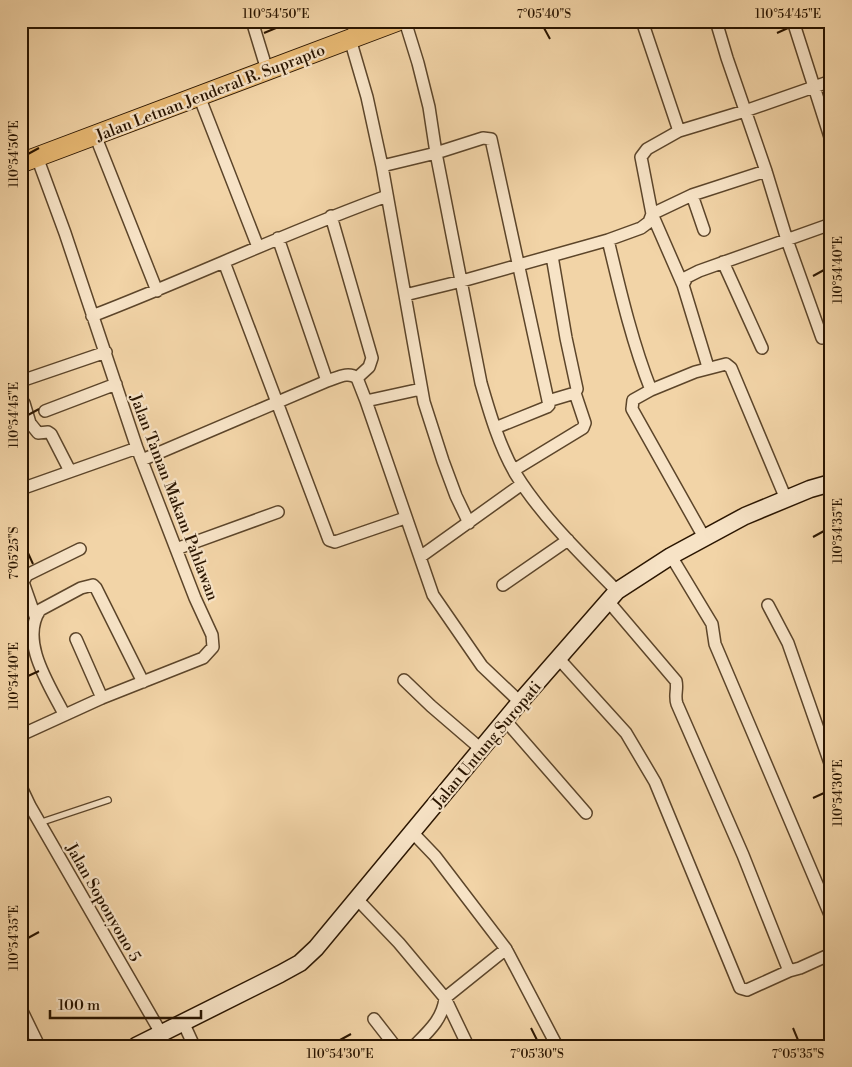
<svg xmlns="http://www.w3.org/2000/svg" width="852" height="1067" viewBox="0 0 852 1067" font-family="'Libre Bodoni',serif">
<rect width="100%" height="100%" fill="#f2d4a7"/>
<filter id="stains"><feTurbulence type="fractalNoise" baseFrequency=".004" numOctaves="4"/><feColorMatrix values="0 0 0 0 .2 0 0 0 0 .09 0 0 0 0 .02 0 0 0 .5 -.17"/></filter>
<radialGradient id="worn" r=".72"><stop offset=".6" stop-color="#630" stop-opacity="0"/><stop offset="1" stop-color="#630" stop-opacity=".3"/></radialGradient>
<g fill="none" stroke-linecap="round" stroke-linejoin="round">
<defs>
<path id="service" d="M39,823L108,800"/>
<path id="minor" d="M252,21L267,70
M352,21L356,36
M405,21L418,63L429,107L436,153L481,383C490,414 499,445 515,473C542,517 581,554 617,591
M793,21L831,140
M350,39L367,97L382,166L424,402L443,461L456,496L469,523
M199,96L258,247
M679,131L745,111L831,81
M95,135L157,291
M382,166L436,153L483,138L491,139L549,405L547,407L495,428
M766,171L787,240L822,338
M692,195L704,230
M331,216L372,358L369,367L357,378
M278,238L327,381
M608,240C620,290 632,342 651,390L633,400L632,409L705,539
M224,262L329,540L335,542L405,518
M723,262L762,348
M683,285L652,214L692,195L766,171L727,58L716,21
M405,295L462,281L608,240L641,228L649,222L652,214L641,157L647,149L679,131L642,21
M92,316C191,278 287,232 387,196
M708,367L683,285L687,277L699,271L831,224
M27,379L106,352
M651,390L695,372L726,364L731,368L786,499
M21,401L24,403L30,423L38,433L48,432L51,434L70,471
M366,401L421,389
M548,401L575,393L577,389L566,338L552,256
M45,411L116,384
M142,460L327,381C337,378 348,371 357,378L366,401L433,595L482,666L520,702
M514,470L583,428L585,423L575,393
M21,489L137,448
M176,549L278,512
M671,556L712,624L715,644L831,917
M420,557L522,484
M503,585L568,540
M608,601L676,681C678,689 674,696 677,704L743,855L789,971L800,968L831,954
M768,605L788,643L831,766
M35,616L23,582L27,575L80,549
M76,639L102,698
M559,659L626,733L655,782L740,988L747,990L789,971
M404,680L431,706L481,749
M64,714C50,686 19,641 40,610L81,588L93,585L96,588L143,682
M505,720L586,813
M21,735L102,698L203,658L213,647L212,635L195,598L137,448L65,233L37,157
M21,787L30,806L161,1033
M412,832L435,856L506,949L557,1046
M357,899L399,943L445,998C443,1019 428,1032 414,1046
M21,1009L39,1046
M374,1019L395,1046
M183,1022L194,1046
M468,1046L445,998L506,949"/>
<path id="secondary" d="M136,1046L280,974L300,963L316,948L520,702L617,591L671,556L745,516L810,489L831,483"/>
<path id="primary" d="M21,163L398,21"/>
</defs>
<!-- service casing -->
<use href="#service" stroke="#5c452a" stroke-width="8"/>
<!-- minor casing -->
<use href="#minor" stroke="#5c452a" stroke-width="14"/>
<!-- secondary casing -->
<use href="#secondary" stroke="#2a1500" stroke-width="19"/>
<!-- primary casing -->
<use href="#primary" stroke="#2a1500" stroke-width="21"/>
<!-- service -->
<use href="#service" stroke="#f7e3c6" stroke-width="5.5"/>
<!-- minor -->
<use href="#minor" stroke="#f7e3c6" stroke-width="11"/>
<!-- secondary -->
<use href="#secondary" stroke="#f7e3c6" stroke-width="16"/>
<!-- primary -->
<use href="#primary" stroke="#e9ba74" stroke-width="19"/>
</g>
<!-- ticks -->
<path fill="none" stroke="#2a1500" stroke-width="2" d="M544,28L550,39M264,33L276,28M777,33L788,28M28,154L39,148M813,276L824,270M28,415L39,409M813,537L824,531M28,553L33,564M28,676L39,671M813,798L824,793M28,938L39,932M531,1028L537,1040M793,1028L798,1040M340,1040L351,1034"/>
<g text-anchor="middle" stroke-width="4.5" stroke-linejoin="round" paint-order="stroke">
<!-- street labels -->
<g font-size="16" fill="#2a1500" stroke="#f7e3c6">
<text transform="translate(210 92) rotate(-21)" y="6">Jalan Letnan Jenderal R. Suprapto</text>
<text transform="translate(175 497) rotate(69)" y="6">Jalan Taman Makam Pahlawan</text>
<text transform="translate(486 744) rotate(-50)" y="6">Jalan Untung Suropati</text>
<text transform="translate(104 902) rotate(60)" y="6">Jalan Soponyono 5</text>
</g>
</g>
<!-- margin -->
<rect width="852" height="1067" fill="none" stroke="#f2d4a7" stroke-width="55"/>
<!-- scale -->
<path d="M50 1010v8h151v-8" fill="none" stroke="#2a1500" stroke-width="2.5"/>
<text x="58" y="1010" font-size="15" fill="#2a1500" stroke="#f7e3c6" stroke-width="4" paint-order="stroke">100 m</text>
<rect x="28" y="28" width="796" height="1012" fill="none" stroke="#2a1500" stroke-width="2"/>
<g font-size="12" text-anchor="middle" fill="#2a1500">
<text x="276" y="18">110°54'50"E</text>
<text x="544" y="18">7°05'40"S</text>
<text x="788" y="18">110°54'45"E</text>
<text transform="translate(14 154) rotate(-90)" y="4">110°54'50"E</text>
<text transform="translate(838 270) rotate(-90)" y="4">110°54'40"E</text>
<text transform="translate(14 415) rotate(-90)" y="4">110°54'45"E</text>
<text transform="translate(838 531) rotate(-90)" y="4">110°54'35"E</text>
<text transform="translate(14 553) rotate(-90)" y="4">7°05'25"S</text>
<text transform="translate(14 676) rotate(-90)" y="4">110°54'40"E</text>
<text transform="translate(838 793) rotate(-90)" y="4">110°54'30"E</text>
<text transform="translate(14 938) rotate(-90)" y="4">110°54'35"E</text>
<text x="340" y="1058">110°54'30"E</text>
<text x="537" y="1058">7°05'30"S</text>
<text x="798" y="1058">7°05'35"S</text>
</g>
<rect width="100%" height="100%" filter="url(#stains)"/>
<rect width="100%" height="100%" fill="url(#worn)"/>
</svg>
